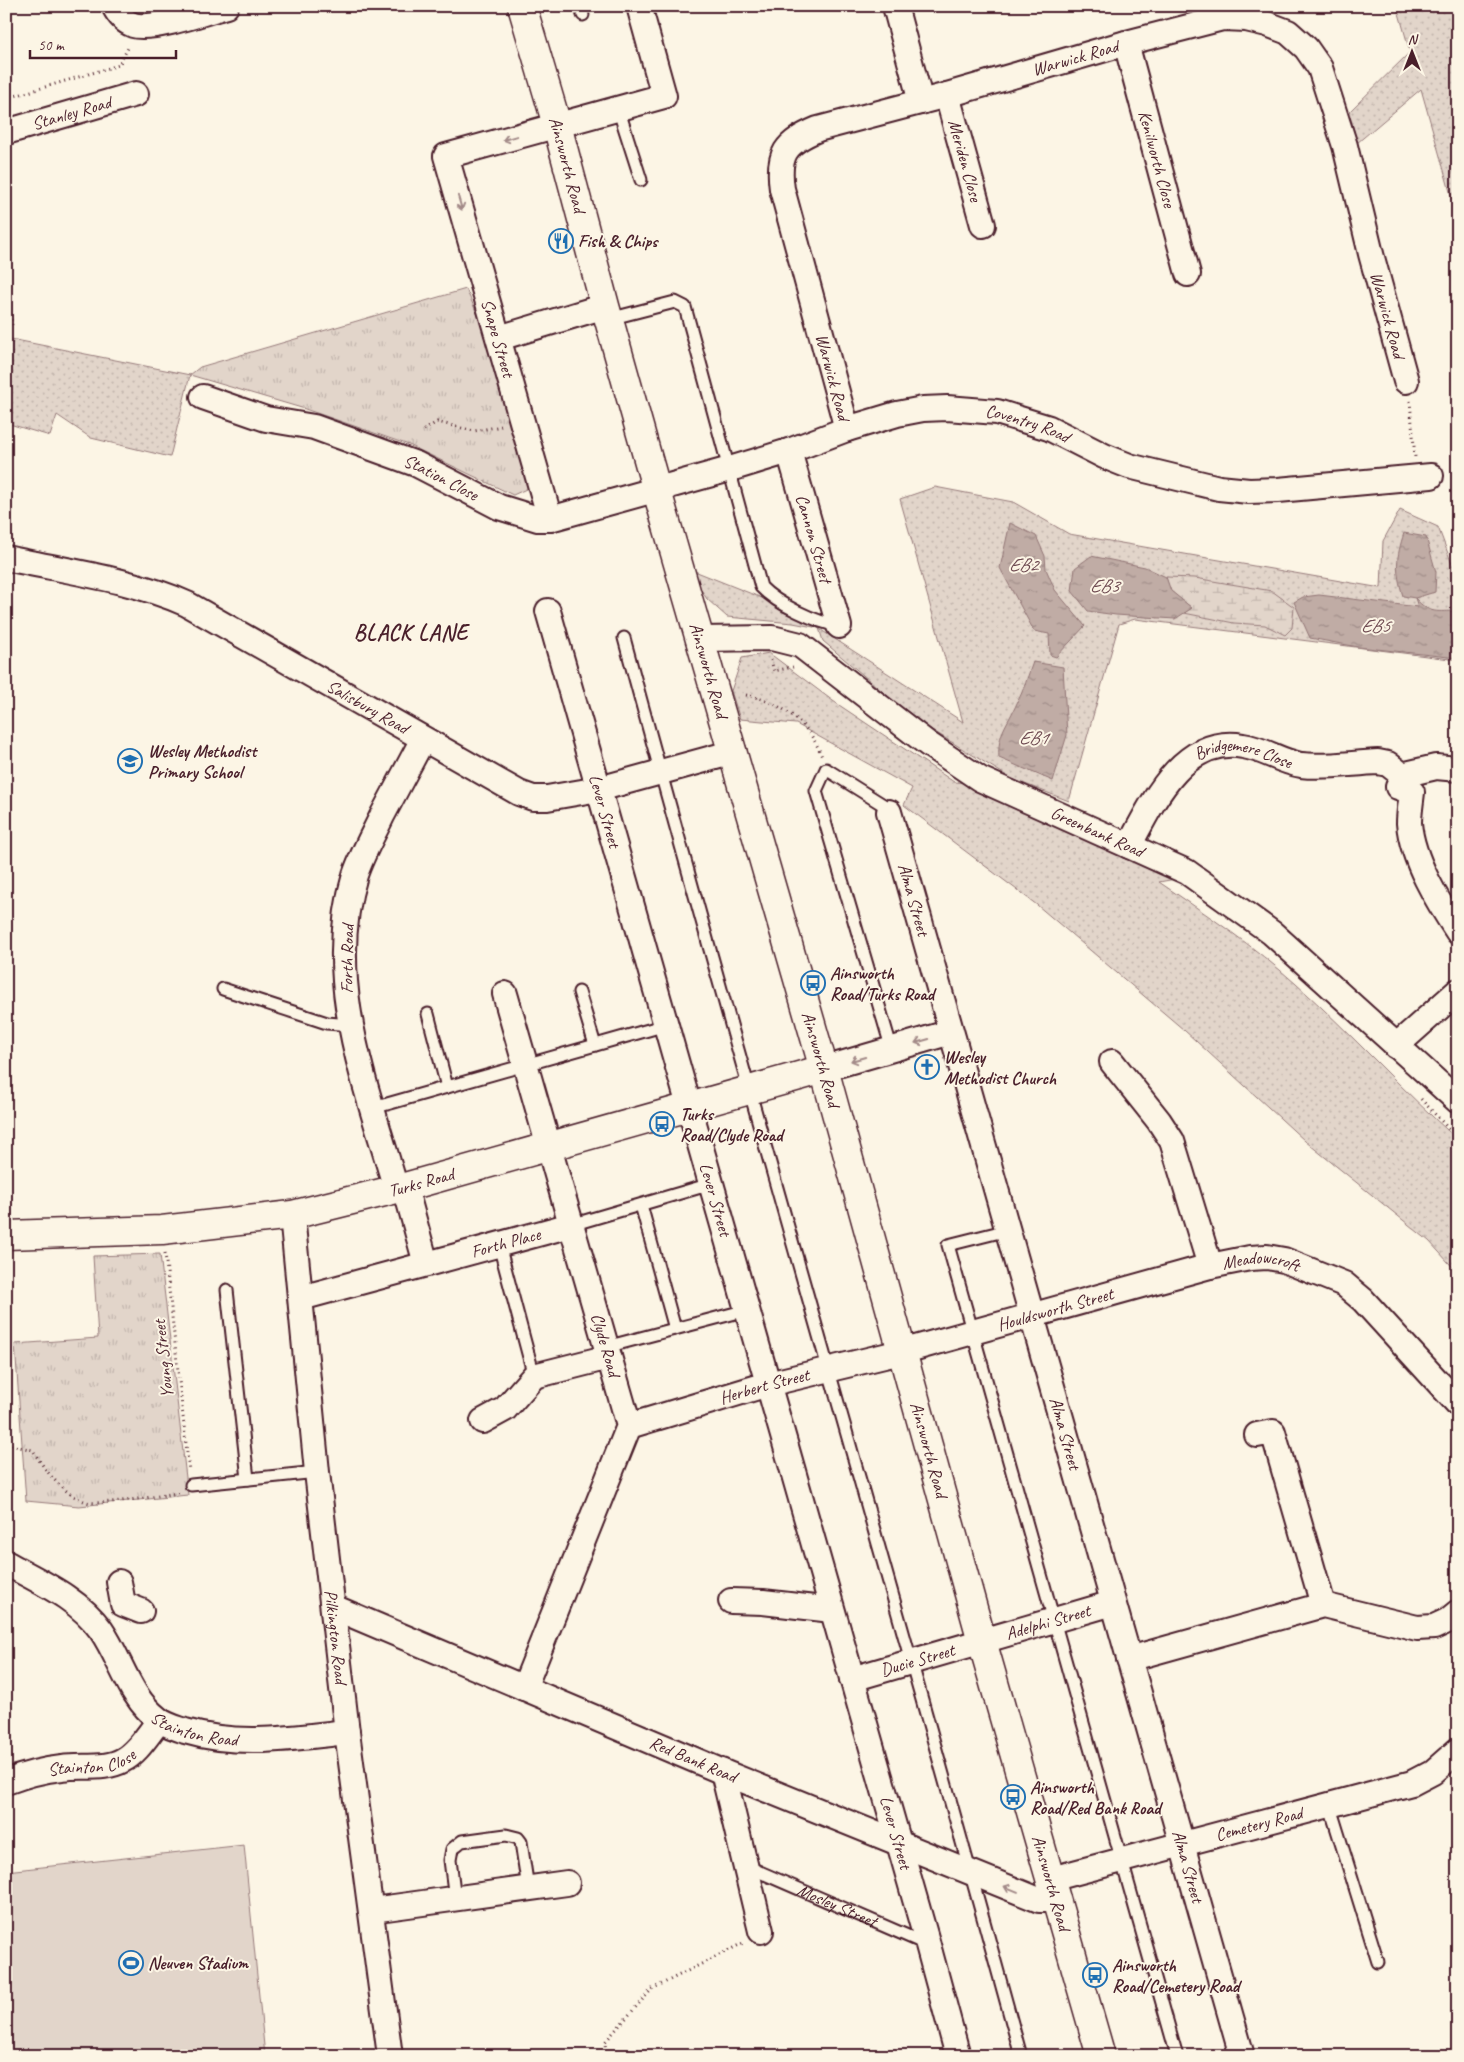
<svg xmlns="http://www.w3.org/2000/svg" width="1464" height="2062" viewBox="0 0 1464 2062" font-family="Caveat,sans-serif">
<defs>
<pattern id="grass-dots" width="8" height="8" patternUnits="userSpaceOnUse" patternTransform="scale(1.25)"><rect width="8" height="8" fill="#e2d5ca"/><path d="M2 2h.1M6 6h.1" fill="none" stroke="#c3b6ae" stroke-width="1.8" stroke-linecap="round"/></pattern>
<pattern id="wetland-marsh" width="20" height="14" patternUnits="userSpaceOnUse" patternTransform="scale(1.25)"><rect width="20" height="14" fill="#e2d5ca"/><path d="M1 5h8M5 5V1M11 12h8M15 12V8" fill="none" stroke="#c3b6ae"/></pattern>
<pattern id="park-tufts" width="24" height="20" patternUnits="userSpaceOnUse" patternTransform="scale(1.25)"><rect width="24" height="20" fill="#e2d5ca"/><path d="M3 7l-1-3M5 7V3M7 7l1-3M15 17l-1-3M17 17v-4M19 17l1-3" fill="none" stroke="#c3b6ae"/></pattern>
<pattern id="water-ripples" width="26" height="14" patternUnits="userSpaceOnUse" patternTransform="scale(1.25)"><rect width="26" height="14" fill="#c0aca5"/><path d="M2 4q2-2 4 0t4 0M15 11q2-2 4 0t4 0" fill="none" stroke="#9e8b87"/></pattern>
</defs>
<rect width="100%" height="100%" fill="#fcf5e5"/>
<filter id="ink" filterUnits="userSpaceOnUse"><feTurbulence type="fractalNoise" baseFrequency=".02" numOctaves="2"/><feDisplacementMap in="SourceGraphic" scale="10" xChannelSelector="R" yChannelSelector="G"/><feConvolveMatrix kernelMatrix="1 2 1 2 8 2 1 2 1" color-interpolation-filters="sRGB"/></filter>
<g filter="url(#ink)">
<!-- grass -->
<path fill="url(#grass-dots)" stroke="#967a7a" d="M1397,6H1458V220L1421,89L1357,143L1349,112L1410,52Z
M6,338L190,375L170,457L91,438L57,415L50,436L6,423Z
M935,487L1013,502L1069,534L1381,588L1383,541L1400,510L1438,527L1458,580V660L1135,619L1119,624L1069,801L1012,779L917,721L823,641L819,628L793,623L727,617L707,599L687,568L787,608L963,722L900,499Z
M769,653L833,701L954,782L971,783L1175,879L1159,882C1206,914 1254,946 1296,984C1352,1034 1402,1090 1458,1140V1273L1429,1241L1305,1141L1184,1030L1037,905L904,805L912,788L796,724L740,719L731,691L742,658Z"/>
<!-- wetland -->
<path fill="url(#wetland-marsh)" stroke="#967a7a" d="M1166,577L1195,578L1272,591L1294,607L1292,628L1285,635L1265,625L1234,623L1184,613L1192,608L1170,591Z"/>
<!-- park -->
<path fill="url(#park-tufts)" stroke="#967a7a" d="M466,289L489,340L535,485L513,495L409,445L305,409L190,375L200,367Z
M160,1254L188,1495L79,1506L26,1501L15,1344L98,1338L93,1256Z"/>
<!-- pitch -->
<path fill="#e2d5ca" stroke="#967a7a" d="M244,1845L265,2056H6V1871Z"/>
<!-- water -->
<path fill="url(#water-ripples)" stroke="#917474" d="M1010,523L1036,536L1045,556L1046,569L1055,590L1085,626L1056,657L1050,655L1049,634L1034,631L1000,568Z
M1404,533L1426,537L1436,572L1435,592L1415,598C1430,615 1437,611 1458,611V658L1358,647L1310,638L1294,602L1303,597L1319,595L1418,607L1415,598L1403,596C1395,570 1396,558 1404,533Z
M1091,556L1145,567L1166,577L1171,591L1192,608L1175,619L1116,615L1088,611L1072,591L1075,568Z
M1033,662L1063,667L1067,735L1053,781L999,758C997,733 1008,724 1017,703C1024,690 1028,675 1033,662Z"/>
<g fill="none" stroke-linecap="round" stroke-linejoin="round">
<defs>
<g id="lane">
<path d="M581,6L583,15"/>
<path d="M618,108L641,180"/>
<path d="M609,319L675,302L685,307L761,587C777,604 815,622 839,626"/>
<path d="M624,638C752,1112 892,1582 1021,2056"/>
<path d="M889,812L885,806L826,769L816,791L892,1050"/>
<path d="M223,989L327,1023L350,1025"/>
<path d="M579,992L595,1045"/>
<path d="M428,1014L447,1087"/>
<path d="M373,1108L666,1025"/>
<path d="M641,1205L675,1329"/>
<path d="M571,1225L711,1184"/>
<path d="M1008,1230L948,1245L1177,2056"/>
<path d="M499,1245L534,1376"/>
<path d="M227,1290L248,1479"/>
<path d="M606,1347L747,1310"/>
<path d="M191,1485L317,1472"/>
<path d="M1329,1804L1378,1962"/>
<path id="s1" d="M746,1866L926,1944"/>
<path d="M455,1899L450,1860L452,1849L462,1841L506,1835L518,1838L521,1842L528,1888"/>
</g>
<g id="street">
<path d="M114,6C118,14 125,22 133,25C151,31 206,12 226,6"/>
<path d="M895,6L921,102"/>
<path id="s2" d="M1126,43L1188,274"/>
<path id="s3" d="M947,95L983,225"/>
<path id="s4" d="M6,132L136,94"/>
<path d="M499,338L605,306"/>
<path id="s5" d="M203,397L266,419L314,427L416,464L499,507L538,519H550L730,469L789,451L847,429L897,414L923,409L947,408L997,412L1049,428L1104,456L1129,466L1219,488L1249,491L1278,490L1431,476"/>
<path id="s6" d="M847,429L782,189C777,154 785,143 818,129L947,95L1126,43L1223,18L1246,19L1267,24L1288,32L1306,48L1320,68L1345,146L1371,254L1406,381"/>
<path id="s7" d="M789,451L839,626"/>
<path d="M550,519L446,156L664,96L639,6"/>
<path id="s8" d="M6,558C66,571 131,579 187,604L519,793L533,798H547L599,789L734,752"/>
<path id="s9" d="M548,611L928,1945L958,2056"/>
<path id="s10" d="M700,639L772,638L800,645L928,744L980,779L1187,872L1272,933L1458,1101"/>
<path d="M1398,787L1412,792C1411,802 1409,813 1409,823C1412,860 1438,902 1458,932"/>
<path id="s11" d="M889,812L1242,2056"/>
<path id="s12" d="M1129,846C1152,803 1183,735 1243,746C1264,749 1281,762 1301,765C1326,768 1353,763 1378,762L1388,764L1402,775L1436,767L1458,769"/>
<path id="s13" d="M505,994L629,1426L524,1688"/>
<path d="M1396,1046L1458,991"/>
<path id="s14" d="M1112,1062L1159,1121L1172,1141L1210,1266L1250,1258L1267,1257L1284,1260L1344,1284L1363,1300L1458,1404"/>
<path d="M824,1069L951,1032"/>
<path d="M405,1187L426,1264"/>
<path d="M396,1189C367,1087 323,981 355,875C362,854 373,835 382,816C396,790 409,765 423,739"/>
<path id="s15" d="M292,1215L317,1472L347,1732L390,2056"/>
<path id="s16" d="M301,1298L571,1225"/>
<path d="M483,1421L505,1409L534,1376L609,1357"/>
<path id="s17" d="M629,1426L768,1384L901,1352L1210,1266"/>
<path d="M1257,1435L1273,1432L1323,1605"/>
<path id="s18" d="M6,1563C40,1582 78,1598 101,1630C121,1659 129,1697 158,1719C165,1725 177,1728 185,1731C239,1747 293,1738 347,1732"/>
<path d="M119,1582L123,1604L141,1611"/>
<path d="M731,1601L763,1602L832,1610"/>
<path id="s19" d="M333,1607L723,1772L1039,1900H1057"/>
<path d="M1129,1659L1323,1605L1417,1628L1434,1627L1447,1621L1458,1612"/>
<path id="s20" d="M852,1679L1113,1603"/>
<path d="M723,1772L761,1931"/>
<path id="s21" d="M6,1782C24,1775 43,1770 62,1768C81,1765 106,1770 123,1760C138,1752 148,1734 159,1721"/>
<path id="s22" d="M1051,1879L1412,1783L1433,1772L1458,1750"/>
<path d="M372,1910L567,1883"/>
</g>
<g id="secondary">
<path id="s23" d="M522,6L557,125L605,306L657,491L824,1069L982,1641L1101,2056"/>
<path id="s24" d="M6,1235L162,1230L292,1215L405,1187L824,1069"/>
</g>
</defs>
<!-- lane casing -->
<use href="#lane" stroke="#4a1f2b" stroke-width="15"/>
<!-- street casing -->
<use href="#street" stroke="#4a1f2b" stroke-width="28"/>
<!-- secondary casing -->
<use href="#secondary" stroke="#4a1f2b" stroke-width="31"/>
<!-- path -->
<path stroke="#4a1f2b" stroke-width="3" stroke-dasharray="1 4" stroke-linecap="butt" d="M11,109L8,98L119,65L129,46
M6,295L12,325
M1410,401L1415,457
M424,430L437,422L474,431L502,426
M771,660L774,671L793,667
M746,695C781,702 810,723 822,757
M1421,1099L1458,1139
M165,1253L189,1471
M6,1444L33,1450C44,1470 64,1495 87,1502C98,1506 163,1495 179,1493
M606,2056L605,2042L652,1989L743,1943"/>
<!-- lane -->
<use href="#lane" stroke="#fcf5e5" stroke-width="11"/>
<!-- street -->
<use href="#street" stroke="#fcf5e5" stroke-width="24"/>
<!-- secondary -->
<use href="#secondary" stroke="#fcf5e5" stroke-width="28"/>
</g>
<!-- one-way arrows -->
<defs><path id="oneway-shaft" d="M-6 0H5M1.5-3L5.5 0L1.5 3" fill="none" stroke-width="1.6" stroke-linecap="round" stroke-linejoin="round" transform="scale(1.25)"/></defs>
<g stroke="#a38a88">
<use href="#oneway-shaft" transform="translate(510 138) rotate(164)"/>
<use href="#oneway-shaft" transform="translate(460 203) rotate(74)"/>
<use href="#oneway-shaft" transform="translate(922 1041) rotate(164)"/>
<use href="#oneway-shaft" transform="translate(858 1059) rotate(164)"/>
<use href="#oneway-shaft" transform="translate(1011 1889) rotate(-158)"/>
</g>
</g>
<!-- icons -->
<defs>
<symbol id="restaurant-ring" viewBox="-11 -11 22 22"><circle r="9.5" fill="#fcf5e5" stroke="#1f6fb2" stroke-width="1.5"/><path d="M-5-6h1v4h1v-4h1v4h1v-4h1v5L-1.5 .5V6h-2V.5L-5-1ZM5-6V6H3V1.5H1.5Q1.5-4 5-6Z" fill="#1f6fb2"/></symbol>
<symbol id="school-ring" viewBox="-11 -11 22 22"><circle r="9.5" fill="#fcf5e5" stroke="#1f6fb2" stroke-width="1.5"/><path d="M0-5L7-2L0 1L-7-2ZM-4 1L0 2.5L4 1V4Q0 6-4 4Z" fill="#1f6fb2"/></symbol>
<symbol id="bus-ring" viewBox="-11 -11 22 22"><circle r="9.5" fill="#fcf5e5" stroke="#1f6fb2" stroke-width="1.5"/><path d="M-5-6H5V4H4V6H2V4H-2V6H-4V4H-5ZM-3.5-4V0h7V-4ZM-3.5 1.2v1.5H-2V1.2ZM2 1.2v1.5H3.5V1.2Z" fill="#1f6fb2"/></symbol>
<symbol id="church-ring" viewBox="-11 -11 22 22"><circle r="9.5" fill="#fcf5e5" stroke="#1f6fb2" stroke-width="1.5"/><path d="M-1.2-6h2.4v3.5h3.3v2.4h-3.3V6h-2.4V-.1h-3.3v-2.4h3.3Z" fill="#1f6fb2"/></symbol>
<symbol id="stadium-ring" viewBox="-11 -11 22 22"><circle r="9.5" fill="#fcf5e5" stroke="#1f6fb2" stroke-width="1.5"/><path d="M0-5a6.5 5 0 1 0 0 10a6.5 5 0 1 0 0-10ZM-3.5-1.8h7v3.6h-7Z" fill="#1f6fb2"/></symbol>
</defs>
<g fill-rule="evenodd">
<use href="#restaurant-ring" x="547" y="227" width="28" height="28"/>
<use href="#school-ring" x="116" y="747" width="28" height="28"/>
<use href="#bus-ring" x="799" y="969" width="28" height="28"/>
<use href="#church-ring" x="913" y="1053" width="28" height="28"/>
<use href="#bus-ring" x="648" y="1110" width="28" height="28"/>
<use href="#bus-ring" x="999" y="1783" width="28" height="28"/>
<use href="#stadium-ring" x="117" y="1949" width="28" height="28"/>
<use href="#bus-ring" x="1081" y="1961" width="28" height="28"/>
</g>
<g text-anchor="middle" stroke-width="4" stroke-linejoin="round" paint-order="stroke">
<!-- street labels -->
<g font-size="18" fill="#4a1f2b" stroke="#fcf5e5">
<text dy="6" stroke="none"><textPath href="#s6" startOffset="594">Warwick Road</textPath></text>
<text dy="6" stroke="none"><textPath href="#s4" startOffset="68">Stanley Road</textPath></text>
<text dy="6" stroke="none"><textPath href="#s2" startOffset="120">Kenilworth Close</textPath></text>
<text dy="6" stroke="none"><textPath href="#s3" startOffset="68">Meriden Close</textPath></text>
<text dy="6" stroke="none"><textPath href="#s23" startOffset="165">Ainsworth Road</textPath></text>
<text dy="6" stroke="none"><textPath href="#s6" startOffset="1119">Warwick Road</textPath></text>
<text transform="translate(498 338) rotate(74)" y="6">Snape Street</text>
<text transform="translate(833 377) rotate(75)" y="6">Warwick Road</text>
<text dy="6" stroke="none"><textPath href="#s5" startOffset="866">Coventry Road</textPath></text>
<text dy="6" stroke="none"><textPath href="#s5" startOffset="252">Station Close</textPath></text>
<text dy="6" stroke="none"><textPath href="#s7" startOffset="91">Cannon Street</textPath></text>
<text dy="6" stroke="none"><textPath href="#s23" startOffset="690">Ainsworth Road</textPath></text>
<text dy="6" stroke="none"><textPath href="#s8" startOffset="395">Salisbury Road</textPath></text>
<text dy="6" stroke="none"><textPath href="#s12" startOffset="164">Bridgemere Close</textPath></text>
<text dy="6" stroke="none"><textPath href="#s9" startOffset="208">Lever Street</textPath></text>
<text dy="6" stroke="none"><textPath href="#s10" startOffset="454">Greenbank Road</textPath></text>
<text dy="6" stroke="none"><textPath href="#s11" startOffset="91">Alma Street</textPath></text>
<text transform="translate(347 959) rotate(-89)" y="6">Forth Road</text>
<text dy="6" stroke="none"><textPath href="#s23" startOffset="1095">Ainsworth Road</textPath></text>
<text dy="6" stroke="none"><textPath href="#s24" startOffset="420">Turks Road</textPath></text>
<text dy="6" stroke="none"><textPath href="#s9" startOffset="612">Lever Street</textPath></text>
<text dy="6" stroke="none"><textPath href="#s16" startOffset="212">Forth Place</textPath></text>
<text dy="6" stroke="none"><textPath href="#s14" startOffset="282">Meadowcroft</textPath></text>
<text dy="6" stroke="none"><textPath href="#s17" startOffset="442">Houldsworth Street</textPath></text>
<text dy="6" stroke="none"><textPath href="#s13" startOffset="365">Clyde Road</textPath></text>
<text transform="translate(163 1359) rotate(-96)" y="6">Young Street</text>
<text dy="6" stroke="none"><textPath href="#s17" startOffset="141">Herbert Street</textPath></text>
<text dy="6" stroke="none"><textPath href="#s11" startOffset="646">Alma Street</textPath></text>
<text dy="6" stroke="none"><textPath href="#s23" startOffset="1500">Ainsworth Road</textPath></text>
<text dy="6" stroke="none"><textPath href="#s20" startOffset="204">Adelphi Street</textPath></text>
<text dy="6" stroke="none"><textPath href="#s15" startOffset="424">Pilkington Road</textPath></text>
<text dy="6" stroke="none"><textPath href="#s20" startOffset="68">Ducie Street</textPath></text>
<text dy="6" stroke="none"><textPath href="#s18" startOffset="262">Stainton Road</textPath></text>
<text dy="6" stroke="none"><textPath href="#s21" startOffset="88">Stainton Close</textPath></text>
<text dy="6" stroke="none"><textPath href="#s19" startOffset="391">Red Bank Road</textPath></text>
<text dy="6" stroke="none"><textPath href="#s22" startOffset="215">Cemetery Road</textPath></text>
<text dy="6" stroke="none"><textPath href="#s9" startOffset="1270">Lever Street</textPath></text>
<text dy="6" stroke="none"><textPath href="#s11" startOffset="1096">Alma Street</textPath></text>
<text dy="6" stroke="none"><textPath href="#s23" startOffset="1950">Ainsworth Road</textPath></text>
<text dy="6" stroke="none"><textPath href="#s1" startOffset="99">Mosley Street</textPath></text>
</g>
<!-- poi labels -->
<g font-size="18" font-weight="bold" fill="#4a1f2b" stroke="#fcf5e5" text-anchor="start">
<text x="578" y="247">Fish &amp; Chips</text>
<text x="148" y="757">Wesley Methodist<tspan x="148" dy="21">Primary School</tspan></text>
<text x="830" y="979">Ainsworth<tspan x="830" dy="21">Road/Turks Road</tspan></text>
<text x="944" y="1063">Wesley<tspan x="944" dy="21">Methodist Church</tspan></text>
<text x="680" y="1120">Turks<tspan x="680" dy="21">Road/Clyde Road</tspan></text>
<text x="1030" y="1793">Ainsworth<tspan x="1030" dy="21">Road/Red Bank Road</tspan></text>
<text x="148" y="1969">Neuven Stadium</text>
<text x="1112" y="1971">Ainsworth<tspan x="1112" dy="21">Road/Cemetery Road</tspan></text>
</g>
<!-- water labels -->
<g font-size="19" font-style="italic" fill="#6d4950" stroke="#fcf5e5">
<text x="1023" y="571">EB2</text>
<text x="1104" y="592">EB3</text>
<text x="1375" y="632">EB5</text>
<text x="1033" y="744">EB1</text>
</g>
<!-- district labels -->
<g font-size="22" font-weight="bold" letter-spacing="1" fill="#4a1f2b" stroke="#fcf5e5">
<text x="411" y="640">BLACK LANE</text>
</g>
</g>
<!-- margin -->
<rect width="1464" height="2062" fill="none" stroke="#fcf5e5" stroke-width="25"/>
<rect x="12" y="12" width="1439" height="2037" fill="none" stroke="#4a1f2b" stroke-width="2" filter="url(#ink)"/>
<!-- north arrow -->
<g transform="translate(1412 52)" stroke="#fcf5e5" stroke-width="4" paint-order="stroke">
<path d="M0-4L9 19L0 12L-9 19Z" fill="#4a1f2b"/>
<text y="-8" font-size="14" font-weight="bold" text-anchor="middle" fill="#4a1f2b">N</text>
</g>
<!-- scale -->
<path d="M30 50v8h146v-8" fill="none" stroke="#4a1f2b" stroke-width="2.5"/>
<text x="38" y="50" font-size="15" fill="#4a1f2b" stroke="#fcf5e5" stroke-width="4" paint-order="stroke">50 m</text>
</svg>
